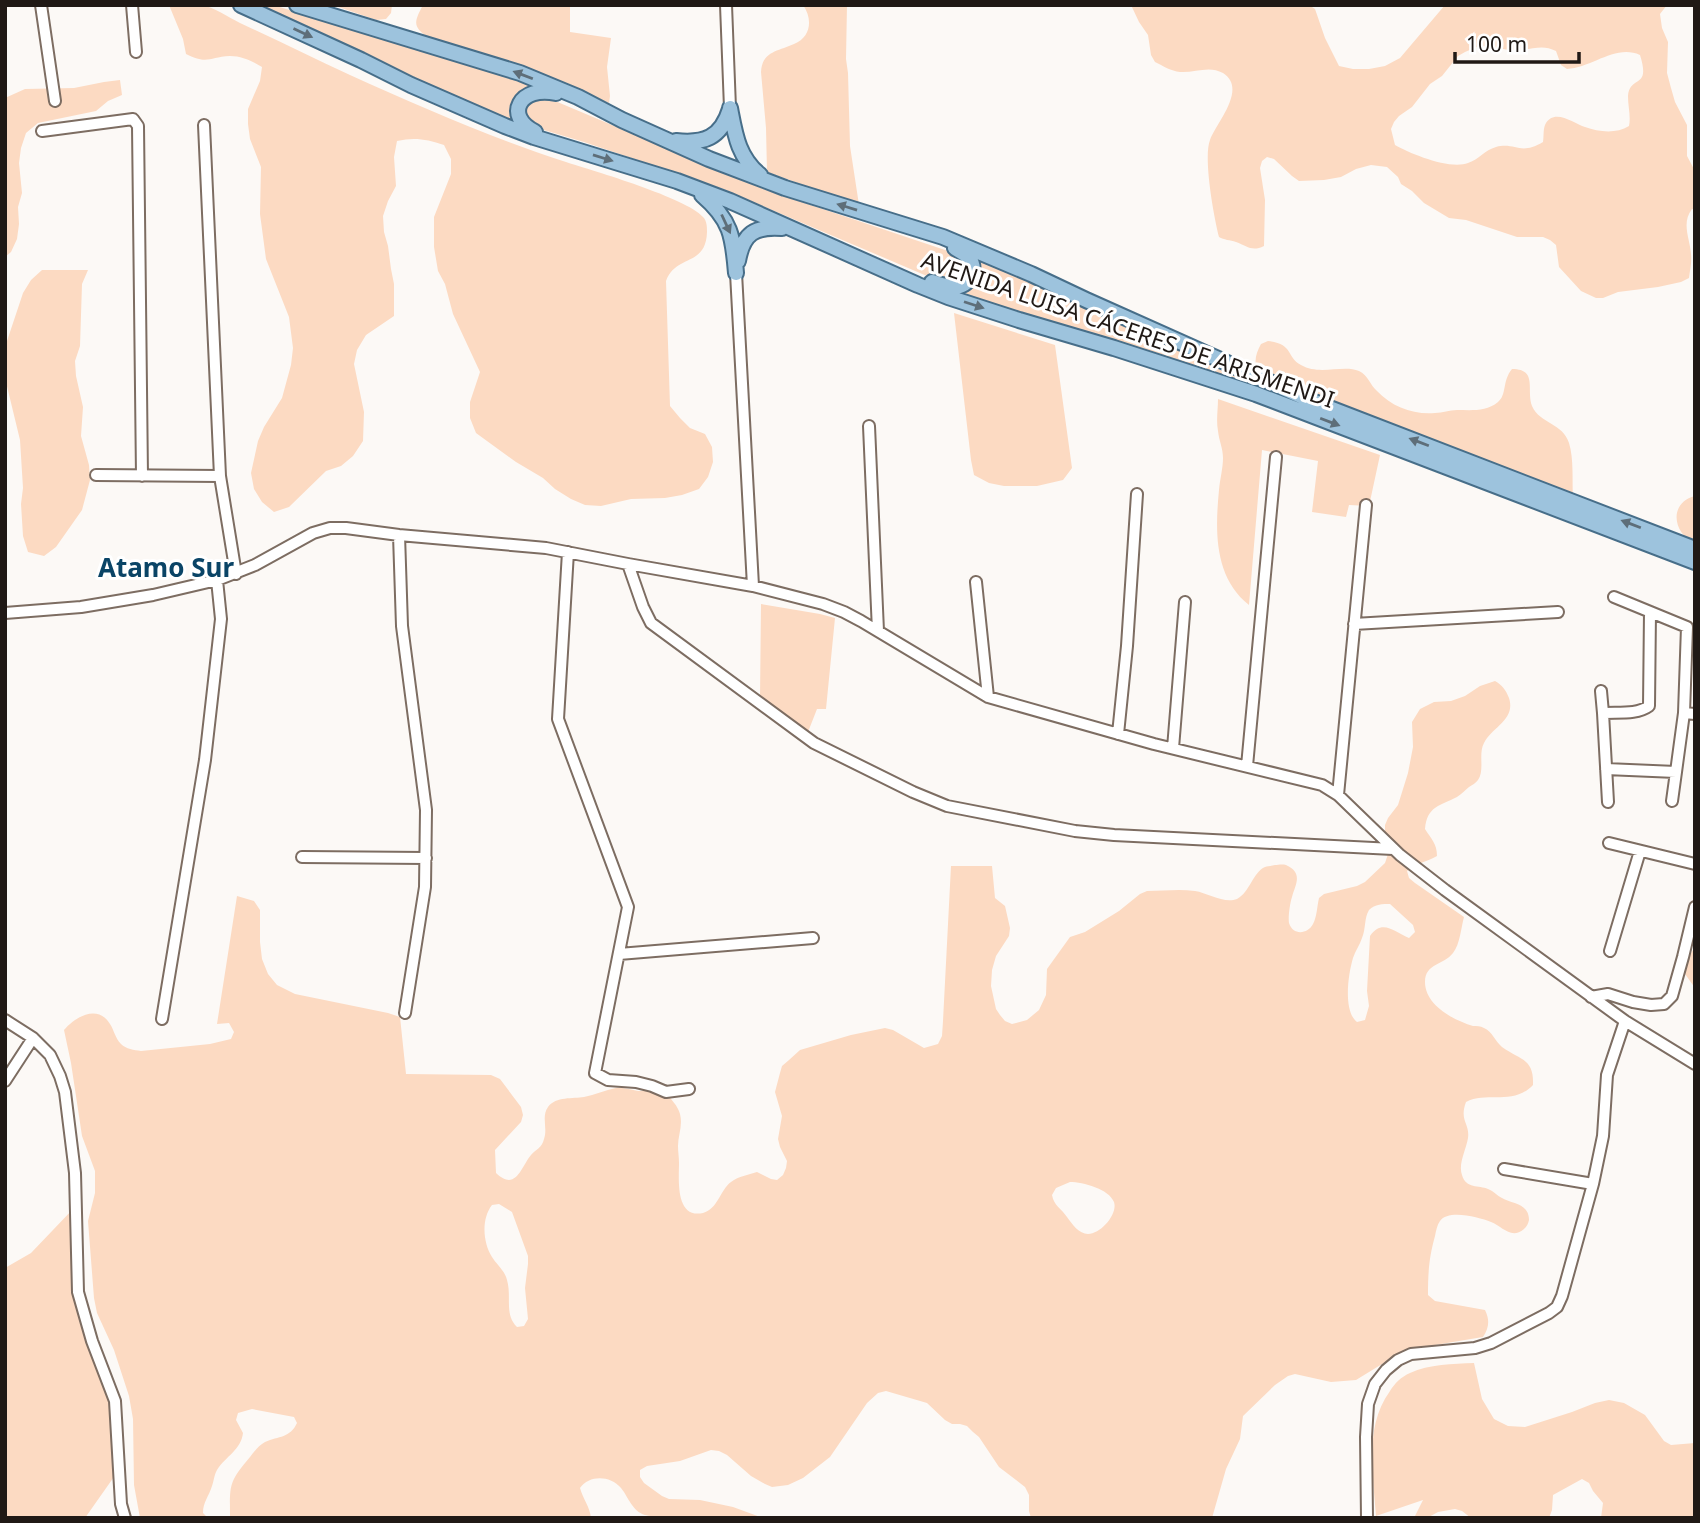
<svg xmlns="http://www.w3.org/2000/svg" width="1700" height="1523" viewBox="0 0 1700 1523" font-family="'Noto Sans',sans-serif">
<rect width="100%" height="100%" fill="#fcf9f6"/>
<!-- green -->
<path fill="#fcdac2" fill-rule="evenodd" d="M169,5C180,5 191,4 201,5C214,7 228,17 240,23C277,40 313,58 350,75C421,107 492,138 566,162C594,171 687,198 703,217C707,221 707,227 707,232C706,267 676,254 666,281L670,406L680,418L690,428L705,434L712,447L713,462L708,477L699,489L682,495L665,498L631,499L601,506L585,505L571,499L555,489L543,478L516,462L476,433L470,418V402L480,372L453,314L445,284L438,271L434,247V217L451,174V159L444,145C427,139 414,137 397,141L394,157L396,186L388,201L383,216L384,232L388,246L391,269L394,284V316L366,335L357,350L354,364L364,412L363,441L353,456L341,466L326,471L289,507L274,512L262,502L254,489L251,473L258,441L264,427L282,398L291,365L293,348L289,317L266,259L260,214L261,167L250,139L248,124V109L260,81L262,67C252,61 242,56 230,56C209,57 208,65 186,54L183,39Z
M255,5H273L530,83V85C516,94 513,107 514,122L483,112Z
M333,5H392L391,13L386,19L376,20Z
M423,5H570V32L611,38L607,67L610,96L609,103L510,63L429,38C412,27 414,22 423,5Z
M803,5H847L846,59L848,73L850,146L859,205L767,172L766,128L761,72C762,51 779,51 794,44C811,37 813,19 803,5Z
M1131,5H1309L1315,9L1325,38L1339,66L1353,69H1369L1385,66L1400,58L1445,5H1667L1660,14L1662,28L1668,42L1667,73L1671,88L1675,102L1687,125V156L1695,171V210L1692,209C1681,223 1690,239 1691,254C1692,262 1690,270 1689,278L1681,282L1658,287L1618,292L1603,298H1596L1581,291L1559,267L1556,245L1550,240L1543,237H1517L1466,220L1449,218L1424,203L1412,191L1401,184L1398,177L1387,167L1371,165L1356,169L1341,177L1324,180L1299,181L1292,176L1274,159L1267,157L1262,161L1260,168L1265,200L1264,246C1252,252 1247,246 1236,242C1230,240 1224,240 1219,237C1214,217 1203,158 1210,140C1216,123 1248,89 1223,73C1209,65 1195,73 1180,72C1171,71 1163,66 1155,62L1151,55L1148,35L1139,22ZM1479,46C1492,46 1503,50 1515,50C1530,51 1541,43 1556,51L1561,65L1567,69C1592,68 1615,44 1640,55C1651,90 1630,74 1628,96C1628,107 1631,116 1629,126C1616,134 1599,132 1585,127C1574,124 1554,107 1545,125C1543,130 1544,136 1543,142C1520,156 1516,142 1496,147C1485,150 1478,160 1468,163C1450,170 1411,154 1395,145L1391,129L1394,122L1399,116L1412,107L1430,84L1442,76L1458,56L1465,52Z
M120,80L122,95L108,101L96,111L38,123L26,133L21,148L19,163L22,193L18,207L19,224L17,239L11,252L5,257V98L25,89L74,88L104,82Z
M531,97L548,98L766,190L957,254L968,265L964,281L941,282L723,189L584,142L534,127L529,124L524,108Z
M979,259H981L1294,399L1292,402L965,295C976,284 982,276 979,259Z
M42,270H88L82,284L80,346L75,361L76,376L83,407L81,436L89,465L90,480L82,510L56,547L44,556L28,552L23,536L21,504L23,488L20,440L5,378V347L23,293L31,280Z
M954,313L1055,345L1072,468L1063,480L1037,486H1004L989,483L974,475L971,460Z
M1268,341C1294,344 1286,357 1301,365C1320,376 1343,364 1359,371C1368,375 1370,385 1377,391C1392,407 1414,415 1435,413C1443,413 1449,410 1457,410C1471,410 1486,412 1498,402C1507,395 1502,381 1512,369C1538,369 1526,390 1532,406C1540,424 1563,423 1569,443C1574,459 1572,481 1573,498L1260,375C1253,364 1255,355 1261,344Z
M1218,399L1380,455L1369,506L1349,505L1346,517L1312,512L1318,461L1262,450L1249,605C1214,577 1215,531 1219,490C1220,479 1223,468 1223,458C1223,448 1219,441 1218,431C1216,421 1218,409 1218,399Z
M1695,496V543C1673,534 1668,503 1695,496Z
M761,604L820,614L835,618L826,709H817L808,732L760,697Z
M1495,681C1502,685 1506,690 1509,698C1516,720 1492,727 1484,743C1478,754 1485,770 1478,780C1476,783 1472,785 1469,787C1465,790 1462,794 1457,797C1440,806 1427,806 1425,829C1431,839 1437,843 1437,856C1427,862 1416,863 1407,871L1409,878L1415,883L1464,917C1461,928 1460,944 1453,953C1444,965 1425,963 1425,982C1425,1005 1453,1020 1473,1026C1477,1026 1480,1026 1484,1028C1492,1031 1495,1041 1502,1047C1520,1060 1534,1058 1533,1085C1513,1106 1488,1091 1466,1102C1459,1121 1470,1123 1468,1138C1466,1150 1458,1164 1462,1175C1466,1189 1479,1185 1488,1189C1494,1191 1497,1196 1502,1198C1512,1204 1529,1203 1529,1220C1528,1224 1527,1226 1524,1229C1511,1240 1502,1226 1491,1222C1479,1217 1448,1209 1440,1221C1437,1225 1436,1231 1435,1236C1429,1258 1428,1272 1428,1295L1435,1301L1485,1310C1490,1320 1489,1328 1483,1337L1417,1348L1400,1353L1356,1380L1331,1382L1295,1374L1288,1376L1275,1385L1243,1416L1240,1439L1226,1469L1212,1518H1031L1029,1511V1495L1025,1487L999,1467L979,1437L973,1432L967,1426L960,1424H952L945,1420L927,1403L886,1391L878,1393L867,1403L830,1457L803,1478L788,1485L772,1487L765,1484L751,1476L727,1455L719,1451L711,1450L680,1461L647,1466L640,1470V1477L644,1483L662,1496L669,1499L700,1500L733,1507L763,1518C742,1518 714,1520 693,1518C688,1517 683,1516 677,1516C667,1516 656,1518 645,1515C632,1511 629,1498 621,1488C610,1475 589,1475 580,1488C583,1499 590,1507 591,1518H230C230,1485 228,1483 250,1457C254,1452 259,1445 265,1442C279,1436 290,1438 297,1423L294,1417L252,1409L238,1413L236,1420L243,1433C241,1450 226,1456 217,1470C214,1475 214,1481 212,1486C209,1496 203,1502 203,1513L208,1518H140L134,1485L133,1419L129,1396L114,1350L97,1313L94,1298L88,1221L95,1193V1171L82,1136L71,1063L64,1030C76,1016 98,1004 110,1024C114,1030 115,1038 121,1044C126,1049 134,1050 141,1051L210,1044L231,1039L234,1032L229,1023L217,1024L237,896L254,901L260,910V942L262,959L268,974L277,985L295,994L388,1013L400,1017L406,1074L491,1075L500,1079L521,1107L523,1115L521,1122L495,1150L496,1173C516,1192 521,1167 531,1155C536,1149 542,1148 544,1139C548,1128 541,1117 548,1107C556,1096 573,1099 584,1097C595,1095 605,1090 616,1088C623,1087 631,1090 638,1091C647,1091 656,1090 665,1092C671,1099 678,1106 680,1114C683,1126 678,1135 678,1146C678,1152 679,1157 679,1163C679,1179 675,1219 703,1213C718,1209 720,1190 731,1182C739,1176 748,1175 757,1172L771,1179L777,1180L783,1175L786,1168L787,1161L780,1147L778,1139L782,1116L775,1092L780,1073L782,1066L789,1060L800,1050L851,1035L885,1028L893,1030L924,1048L938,1044L942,1036L943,1021L951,866H992L995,898L1005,906L1010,928L1009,936L996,956L992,970L991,986L996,1009L1000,1015L1005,1021L1012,1024L1027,1020L1039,1010L1046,995L1047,969L1070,937L1085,932L1119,911L1140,894L1147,891C1163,891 1179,889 1195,891C1208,893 1224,904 1237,899C1250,892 1253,872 1265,867C1268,866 1272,866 1275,865C1278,865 1282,864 1286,865C1304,873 1295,885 1292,897C1290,903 1288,917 1289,923C1293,936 1308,934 1313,924C1317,917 1317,906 1319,898L1324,894L1357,886L1365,882L1385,863L1390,848L1385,833V825L1388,818L1398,805L1408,773L1413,747L1412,722L1420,709L1434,702L1451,701L1465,696L1480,686ZM1390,904L1413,925L1415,932L1409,938C1395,932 1382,918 1370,936L1367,991L1369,1006L1365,1020L1357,1022C1343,1011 1348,975 1353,958C1355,951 1360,945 1362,938C1366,929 1364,918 1369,910C1375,904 1383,904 1390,904ZM1070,1182C1083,1182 1109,1189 1114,1202C1118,1214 1101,1234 1088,1234C1079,1234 1072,1224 1067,1217C1061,1208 1054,1206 1052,1195L1056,1188ZM499,1204L512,1212L528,1256V1264L525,1288L528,1319L524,1326L517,1327C504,1314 512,1297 507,1280C505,1271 497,1265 492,1257C483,1243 481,1219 492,1205Z
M1695,947V988L1685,974L1687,959Z
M74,1208L72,1278L74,1294L114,1407L116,1474L85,1518H5V1268L31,1253Z
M1474,1363L1482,1399L1494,1419L1508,1426L1525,1427L1572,1412L1595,1403L1609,1400L1624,1403L1645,1415L1664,1441L1671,1445L1695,1443V1518H1601L1603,1503L1593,1491L1589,1483L1582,1479L1553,1495L1552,1510L1549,1518H1471L1462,1511L1455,1509L1438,1512L1427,1518H1414L1423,1500L1376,1516C1373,1474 1364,1427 1390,1391C1395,1383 1401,1377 1410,1373C1429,1364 1453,1364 1474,1363Z"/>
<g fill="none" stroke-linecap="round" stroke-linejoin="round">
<defs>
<path id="minor" d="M41,5L55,101
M132,5L136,52
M726,5L730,108
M204,125L220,476L236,574
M42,131L133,119L138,126L142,476
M736,273L753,586
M869,426L878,631
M96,475L220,476
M399,535L402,626L426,810L425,887L405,1013
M568,552L558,719L628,907L595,1073L608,1080L636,1082L652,1086L666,1092L689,1089
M628,564L643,607L651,623L814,743L913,792L947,806L1075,831L1114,835L1393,849
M976,582L988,697
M1614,597L1687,627L1684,713L1695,714
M5,613L81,607L153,595L217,580L255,565L313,533L330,528H346L399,535L546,548L628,564L753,586L823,604L844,612L861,621L988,697L1154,744L1322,785L1338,795L1400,855L1445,890L1625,1021L1695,1064
M1354,624L1558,612
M1601,691L1603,713
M1118,734L1127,646L1137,494
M1173,748L1185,602
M1247,766L1276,457
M1606,769L1676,772L1684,713
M1338,795L1366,505
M1672,801L1676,772
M1608,802L1603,713C1618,712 1637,715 1649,706L1650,612
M1609,843L1695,864
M302,857L426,858
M1610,951L1640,851
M619,954L813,938
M1591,997L1608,994L1633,1002L1651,1005L1664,1004L1672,996L1683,957L1695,907
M162,1019L205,760L221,619L217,580
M5,1020L33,1038L50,1055L60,1076L65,1092L75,1173L78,1292L92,1341L115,1401L121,1504L125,1518
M5,1081L33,1038
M1504,1169L1593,1184
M1367,1518L1366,1437L1368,1404L1375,1384L1386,1370L1398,1360L1411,1354L1475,1348L1491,1343L1549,1313L1557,1307L1562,1296L1593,1184L1603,1136L1607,1075L1625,1021"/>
<path id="major" d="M241,5L361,60L411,85L505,126L534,137L677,181L730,201L918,285L948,297L1019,320L1114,348L1256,394L1695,562
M297,5L520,73L578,97L622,120L709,159L785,188L943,237L1031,274L1086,300L1319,404L1695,549
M730,108C735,134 738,157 760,175
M535,132C503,116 520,85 556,93
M676,141C704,144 721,138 730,109
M702,195C731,220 733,236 736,273
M738,261C743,233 755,226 782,228
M932,282C939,284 947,287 954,287C969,286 978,271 969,258C966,254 960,251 955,248"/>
</defs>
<!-- minor casing -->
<use href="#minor" stroke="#7d6d62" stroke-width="14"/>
<!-- major casing -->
<use href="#major" stroke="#476e89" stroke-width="18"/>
<!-- minor -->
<use href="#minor" stroke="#fff" stroke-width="10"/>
<!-- major -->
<use href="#major" stroke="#9dc3dd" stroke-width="14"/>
</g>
<!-- one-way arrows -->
<defs><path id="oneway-solid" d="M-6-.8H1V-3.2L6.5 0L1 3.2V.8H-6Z" transform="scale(1.75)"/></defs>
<g fill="#5e6e79">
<use href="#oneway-solid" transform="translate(303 33) rotate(25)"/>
<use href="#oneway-solid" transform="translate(523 75) rotate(-159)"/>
<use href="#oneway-solid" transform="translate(603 158) rotate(17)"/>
<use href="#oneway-solid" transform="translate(847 207) rotate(-163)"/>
<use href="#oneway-solid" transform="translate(726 224) rotate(65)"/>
<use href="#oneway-solid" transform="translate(974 305) rotate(18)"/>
<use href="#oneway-solid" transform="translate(1330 422) rotate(21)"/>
<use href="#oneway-solid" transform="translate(1419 442) rotate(-159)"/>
<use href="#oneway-solid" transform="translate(1631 524) rotate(-159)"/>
</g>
<g text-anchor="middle" stroke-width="6" stroke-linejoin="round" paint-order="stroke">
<!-- street labels -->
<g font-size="23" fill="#201915" stroke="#fff">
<text transform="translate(1128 330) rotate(19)" y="8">AVENIDA LUISA CÁCERES DE ARISMENDI</text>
</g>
<!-- quarter labels -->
<g font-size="26" font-weight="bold" fill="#0a4466" stroke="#fff">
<text x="166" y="577">Atamo Sur</text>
</g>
</g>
<!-- border -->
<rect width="1700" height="1523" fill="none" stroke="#201915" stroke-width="14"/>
<!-- scale -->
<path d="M1455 52v10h124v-10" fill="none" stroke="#201915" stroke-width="3.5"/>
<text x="1466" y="52" font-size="21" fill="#201915" stroke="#ffffff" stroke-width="5" paint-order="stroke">100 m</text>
</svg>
